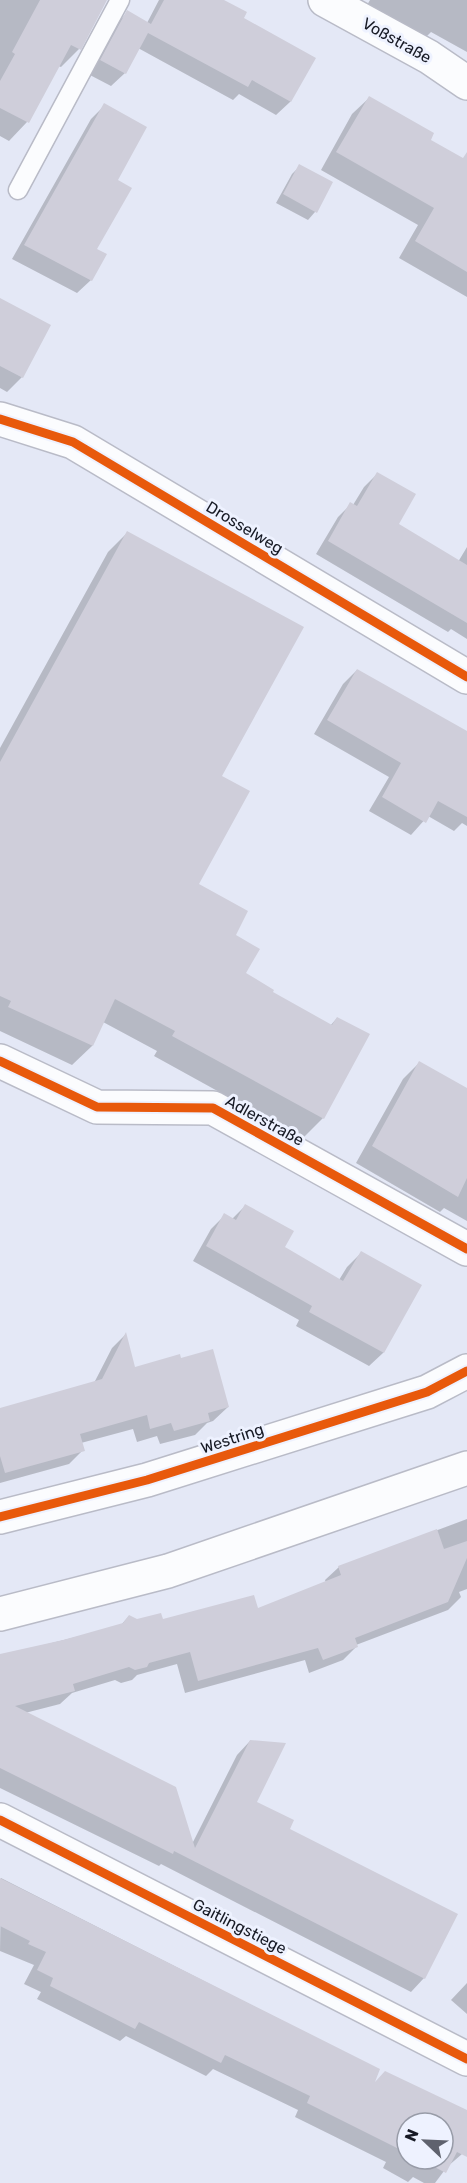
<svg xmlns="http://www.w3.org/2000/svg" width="467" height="2183" viewBox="0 0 467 2183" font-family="Rubik,sans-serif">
<rect width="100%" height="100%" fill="#e4e8f6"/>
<!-- shadow -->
<path fill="#0003" fill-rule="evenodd" d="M0,0H106L79,49L61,67L58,66L27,122L9,141L0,136Z
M159,0H221L242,18L314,59L290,102L276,115L239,94L233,100L138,48L125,73L111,86L88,74L114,26L128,12L147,23Z
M370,0H467V52L431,32L419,44L363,12Z
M369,98L429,140L467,162V297L399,258L418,225L321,170L352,114Z
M105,105L116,180L95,250L91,280L77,293L12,259L91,119Z
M300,166L331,183L315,212L308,220L276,203L292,174Z
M0,300L22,377L7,392L0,388Z
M377,474L397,525L458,562L467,547V639L451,629L448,632L316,554L338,517L351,504L353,505L364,487Z
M128,532L220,776L197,884L233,936L244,974L271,993L330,1026L337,1018L368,1035L323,1118L303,1138L154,1056L157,1051L103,1022L92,1046L72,1065L0,1031V748L108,552Z
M357,670L467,733V826L462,823L454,831L428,816L411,835L369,811L389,777L314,734L343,684Z
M419,1063L467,1089V1221L444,1208L440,1212L356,1163L403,1079Z
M245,1206L283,1248L339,1280L347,1267L361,1253L420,1286L383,1353L369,1366L296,1326L299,1320L193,1261L211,1229L225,1215L232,1219Z
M125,1335L134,1368L228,1407L213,1421L207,1423L195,1435L160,1444L157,1436L137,1442L133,1429L81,1443L83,1450L69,1464L0,1483V1410L94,1383L112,1348Z
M467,1519V1589L459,1592L461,1597L448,1610L356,1645V1647L343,1660L309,1673L305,1660L185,1693L177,1664L137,1675L132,1680L121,1683L115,1680L72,1693L60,1704L25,1713L192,1844L237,1755L250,1741L255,1802L288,1830L424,1978L411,1992L161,1864L159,1866L0,1788V1656L120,1626L129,1616L137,1621H162L257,1610L326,1583L325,1580L339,1567Z
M1,1878L379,2070L372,2087L467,2112V2145L462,2154L447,2167L435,2183H424L413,2177L408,2182L383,2168L386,2162L295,2117L298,2110L213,2069L206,2076L126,2036L120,2041L37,1999L41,1992L24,1984L34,1965L0,1951ZM407,2123H443V2159H407Z
M467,1983V2014L451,2000Z"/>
<!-- building -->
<path fill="#cfceda" d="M40,0H107L81,50L71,45L29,123L0,108V81L15,54L12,52Z
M164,0H224L247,12L244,18L316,58L291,102L252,80L248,87L148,33L126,74L100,60L127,10L151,24Z
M369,96L434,133L431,140L463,158L467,152V272L415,241L434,208L336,152Z
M104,103L147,127L118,180L132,188L97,249L107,254L92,281L24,245Z
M299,164L333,182L317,213L283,194Z
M0,298L51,325L23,378L0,366Z
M377,472L416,494L399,524L467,565V623L328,541L350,502L357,506Z
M127,531L304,627L222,776L250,791L199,884L248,911L236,935L260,949L246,973L274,990L273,992L332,1025L337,1017L370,1034L324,1119L172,1036L175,1031L115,999L93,1046L8,1007L11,1001L0,996V762Z
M357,669L467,731V817L438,801L426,823L382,797L401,763L327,720Z
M419,1061L467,1088V1178L458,1197L372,1146Z
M245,1204L294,1231L285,1247L343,1281L361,1251L422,1285L384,1353L309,1312L312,1306L206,1246L224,1213L236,1220Z
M126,1332L135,1367L180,1354L181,1358L213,1349L229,1407L208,1413L210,1421L174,1431L171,1423L150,1429L147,1415L80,1434L85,1451L5,1473L0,1456V1408L102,1379Z
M437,1529L444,1549L467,1541V1558L448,1602L355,1638L358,1647L323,1660L318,1648L198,1681L190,1652L149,1663L147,1667L135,1670L129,1667L73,1684L75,1691L15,1706L176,1787L195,1848L250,1740L286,1743L257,1802L294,1820L290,1829L458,1914L425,1979L174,1851L173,1854L0,1768V1654L63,1640L123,1623L129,1615L137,1619L161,1613L163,1619L254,1595L258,1608L341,1575L338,1566Z
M0,1878L380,2069L375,2082L385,2071L467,2110V2157L457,2152L446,2173L419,2159H443V2123H407V2153L307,2103L310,2096L225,2055L221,2063L139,2022L135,2029L50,1986L53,1978L37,1970L46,1952L28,1944L30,1941L0,1926Z"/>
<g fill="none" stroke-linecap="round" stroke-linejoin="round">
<defs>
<path id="service" d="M18,190L120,0"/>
<path id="minor" d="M0,419L73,442L467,677
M0,1061L97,1107L213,1108L467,1249
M0,1517L147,1480L427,1392L467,1371
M0,1614L168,1571L467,1468
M0,1820L467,2059"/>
<path id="tertiary" d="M325,0L429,57L467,83"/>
</defs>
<!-- service casing -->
<use href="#service" stroke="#b9bbc7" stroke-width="21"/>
<!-- minor casing -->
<use href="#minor" stroke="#b9bbc7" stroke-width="36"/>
<!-- tertiary casing -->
<use href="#tertiary" stroke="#b9bbc7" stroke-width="36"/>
<!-- service -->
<use href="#service" stroke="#fbfcfe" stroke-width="18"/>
<!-- minor -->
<use href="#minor" stroke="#fbfcfe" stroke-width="33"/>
<!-- tertiary -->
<use href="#tertiary" stroke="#fbfcfe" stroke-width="33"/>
<defs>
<path id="cycleway" d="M0,419L73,442L467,677
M0,1061L97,1107L213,1108L467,1249
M0,1517L147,1480L427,1392L467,1371
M0,1820L467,2059"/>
</defs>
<!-- cycleway casing -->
<use href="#cycleway" stroke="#eef2ff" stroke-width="13"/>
<!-- cycleway -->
<use href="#cycleway" stroke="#e8590c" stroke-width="9"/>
</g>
<g text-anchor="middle" stroke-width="6" stroke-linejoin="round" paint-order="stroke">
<!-- street labels -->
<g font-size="16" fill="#171a25" stroke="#eef2ff">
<text transform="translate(397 40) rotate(29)" y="6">Voßstraße</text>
<text transform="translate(245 527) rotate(31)" y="6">Drosselweg</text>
<text transform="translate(265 1120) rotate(29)" y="6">Adlerstraße</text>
<text transform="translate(232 1438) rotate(-18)" y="6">Westring</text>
<text transform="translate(240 1926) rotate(27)" y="6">Gaitlingstiege</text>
</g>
</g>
<!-- north arrow -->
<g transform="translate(425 2141) rotate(293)"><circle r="28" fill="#eef2ff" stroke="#989ca8" stroke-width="1.5"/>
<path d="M0-4.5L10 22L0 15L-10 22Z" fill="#5f626e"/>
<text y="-9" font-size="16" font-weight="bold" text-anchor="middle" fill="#171a25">N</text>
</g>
</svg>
